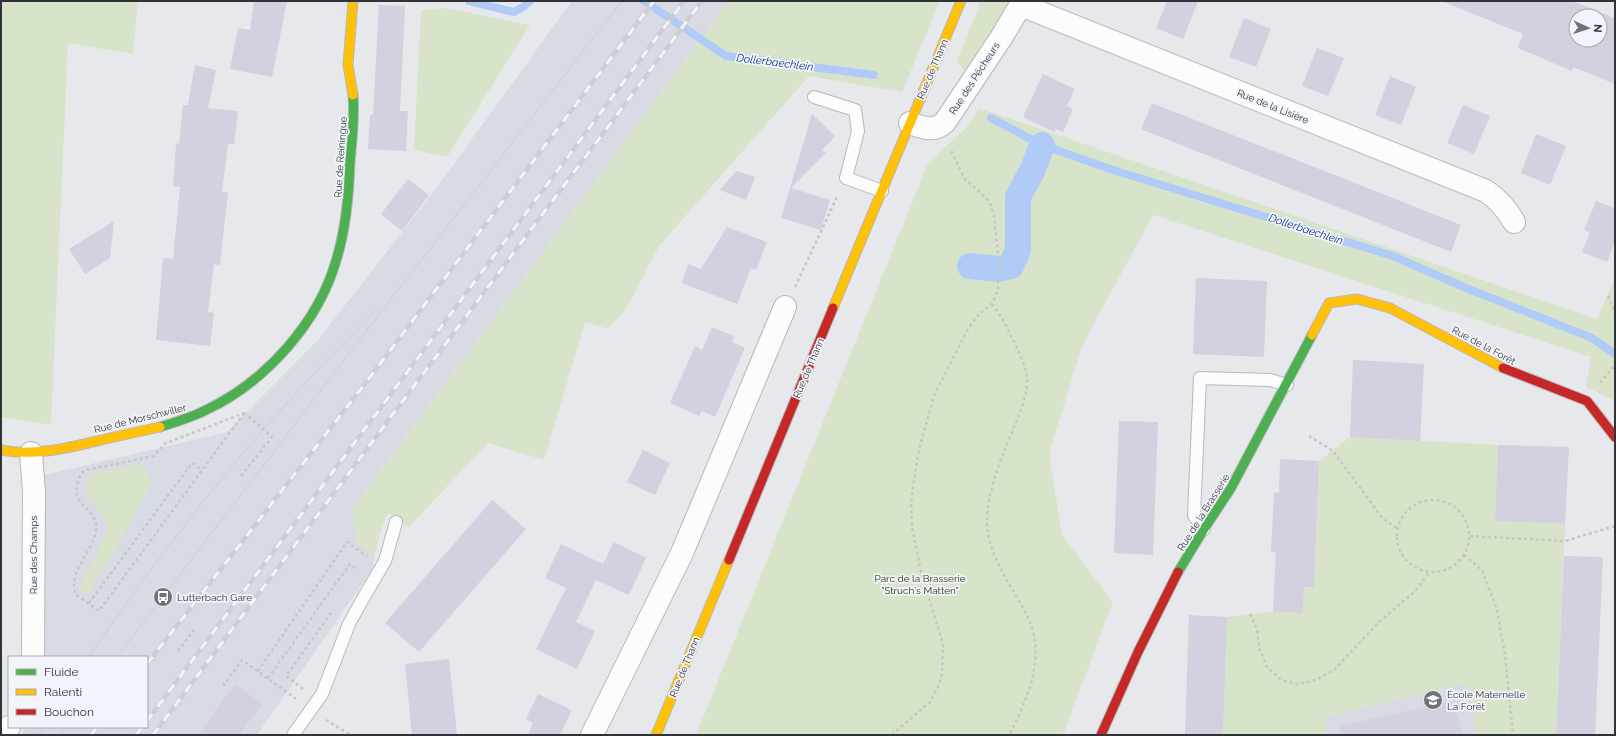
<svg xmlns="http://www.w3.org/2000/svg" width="1616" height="736" viewBox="0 0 1616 736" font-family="Raleway,sans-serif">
<rect width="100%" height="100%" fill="#e7e8eb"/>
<!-- built -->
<path fill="#d8dbe4" d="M572,1H729L362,496L357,541L375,555L372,570L257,735H21L26,727H147V657H37L40,476L227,432L318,340L435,190Z
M1466,682L1474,718L1475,735H1326L1324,717Z"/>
<!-- green -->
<path fill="#d8e4c9" d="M1,1H138L133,54L68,43L51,425L1,417V286L2,263H1Z
M729,1H940L902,92L809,76L659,246L627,308L608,329L585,322L544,460L488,443L409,527L388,513L380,533L375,555L357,542L352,510Z
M981,1H1009L969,78L957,60Z
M446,8L530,25L447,157L414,150L421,10Z
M979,108L1597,319L1615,278V401L1586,387L1591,357L1153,215L1082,346L1049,454L1062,534L1113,602L1063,735H696L928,163L965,129Z
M1350,437L1498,445L1495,521L1565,524L1556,735H1475L1474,718L1466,683L1325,717L1326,735H1223L1227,617L1273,611L1303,612L1304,587H1314L1319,461Z
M143,464L152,484L91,591L86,594L82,592L81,584L106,535V520L87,496L85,487L88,478L95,472Z"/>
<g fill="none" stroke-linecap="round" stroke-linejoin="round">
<!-- stream -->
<path stroke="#b0cbf8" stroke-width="8" d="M469,1L514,12L523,7L530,1
M644,1L726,56L874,75
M991,118L1042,145L1113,170L1393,256L1466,288L1592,338L1615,354"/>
<!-- canal -->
<path stroke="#b0cbf8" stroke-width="26" d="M970,266L999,269L1011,266L1018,250V197L1033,169L1042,145"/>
</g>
<!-- building -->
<path fill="#d3d0df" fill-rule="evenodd" d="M254,1H287L272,77L230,69L238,28L250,30Z
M1167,1H1198L1183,39L1156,28Z
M1444,1H1572L1615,18V84L1573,67L1572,71L1518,48L1523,34L1444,2ZM1576,16H1600V40H1576Z
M379,5L405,6L400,111H408L406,151L368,149L370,115H373Z
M1244,18L1271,29L1256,67L1229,57Z
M1317,48L1344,58L1328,96L1302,86Z
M195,65L216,70L208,108L238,111L234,144H228L222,192H228L220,265L214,264L208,312L214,313L210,346L156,340L163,258L173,259L180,187H173L176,143L179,144L183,105H188Z
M1043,74L1075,89L1067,106L1073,109L1063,132L1056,129L1054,132L1023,117Z
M1390,76L1416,87L1401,125L1375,115Z
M1152,103L1461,225L1451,252L1141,129Z
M1463,105L1490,116L1474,154L1447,143Z
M812,114L835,136L822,150L826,153L791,188L830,200L821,230L781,218Z
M1536,134L1566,146L1550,185L1521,173Z
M736,171L755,177L746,200L720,190Z
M408,179L429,195L402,231L381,214Z
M1596,201L1615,208V241L1607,262L1582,252L1590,233L1584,230Z
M114,221L110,258L85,274L69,249Z
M727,227L767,242L756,270L751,268L737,304L682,283L688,264L701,269Z
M1196,278L1267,281L1264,357L1193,354Z
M712,327L734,336L732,342L745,348L715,417L702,411L699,416L670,403L695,346L702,350Z
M1353,360L1424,364L1420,441L1350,437Z
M1119,421L1158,422L1153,555L1114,553Z
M1498,445L1569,447L1565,524L1495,521Z
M643,450L670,463L655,495L627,482Z
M1280,459L1319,461L1314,587H1304L1303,613L1273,611L1276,552H1271L1274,492L1279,493Z
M492,500L526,529L419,652L385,623Z
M614,542L646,558L629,595L596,580L576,622L595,631L577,669L536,649L566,588L545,578L561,544L603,564Z
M1564,556L1603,557L1595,735H1556Z
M1189,615L1227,617L1223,735H1185Z
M449,659L457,735H412L405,664Z
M235,684L262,704L239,735H198Z
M538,694L572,710L560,735H528L533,723L526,719Z
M1453,701L1463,735H1341L1340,726Z"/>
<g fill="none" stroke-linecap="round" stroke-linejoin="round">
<defs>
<path id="lane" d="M814,97L855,110L858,131L846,178L882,191
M1204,529L1194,515L1200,378L1270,380L1287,385
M293,735L322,694L349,624L361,602L385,561L396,522"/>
<path id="street" d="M1021,5L1486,191C1499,200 1507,209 1514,222
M910,123C922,127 934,133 945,122L1001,38L1023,1
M31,453L34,492L33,657
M4,735L9,727
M592,735L682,553L785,307"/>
<path id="fast" d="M160,427C176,422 193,417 208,409C266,381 318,323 336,261C346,229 349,195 350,162C352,141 355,117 353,95
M1178,572L1204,529L1231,488L1312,335"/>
<path id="slow" d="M353,95L348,65L353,1
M833,308L961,1
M1312,335L1329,303L1357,299L1390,308L1503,368
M1,450C36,457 71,447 105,439C123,435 142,431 160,427
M656,735L729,560"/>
<path id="jam" d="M1503,368L1587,401L1615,437
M729,560L833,308
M1101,735L1138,652L1178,572"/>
</defs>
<!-- lane casing -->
<use href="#lane" stroke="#b8b8bb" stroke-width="14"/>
<!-- street casing -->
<use href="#street" stroke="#b8b8bb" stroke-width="24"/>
<!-- fast casing -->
<use href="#fast" stroke="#b8b8bb" stroke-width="11"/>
<!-- slow casing -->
<use href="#slow" stroke="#b8b8bb" stroke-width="11"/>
<!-- jam casing -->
<use href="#jam" stroke="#b8b8bb" stroke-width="11"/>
<!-- path -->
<path stroke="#c6c6c7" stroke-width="2.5" stroke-dasharray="3 3" stroke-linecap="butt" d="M795,287L838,195
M1608,296L1615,313
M992,304C1002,317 1009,331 1016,346C1021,357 1027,368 1027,380C1027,397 1020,412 1014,427C1002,457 988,487 987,520C987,543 997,563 1008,582C1016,597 1027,612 1032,628C1043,664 1026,703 1009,735
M1600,383L1615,365
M244,413L99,611L75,594C75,591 74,588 74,585C73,567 99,543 96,524C93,506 70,505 78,482C80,476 80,473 86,470L154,456L164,444Z
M1309,436L1333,451L1383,519L1397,528
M241,476L272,437L246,414
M1397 536a36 36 0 1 1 72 0a36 36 0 1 1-72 0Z
M1470,536L1565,541L1615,526
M1464,555L1482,570L1497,609L1505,655L1513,735
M89,603L192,463L202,470
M1250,614L1257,629L1259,648L1267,667L1281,680L1298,684L1316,680L1334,670L1378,623L1414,592L1430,572
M178,651L196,627
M258,671L347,542L367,556
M268,678L350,564L357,570
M223,686L242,660L296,699
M303,689L286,676L333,610
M326,720L351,735
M51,727H53
M892,735L930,702L938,687L942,675L943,644L921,572L912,527L911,504L914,479L919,449L935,393L948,368L968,329L979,314L992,304L998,290L999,261L994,216L991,206L987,199L964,178L950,148"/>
<!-- lane -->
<use href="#lane" stroke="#fbfcfc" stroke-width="12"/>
<!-- street -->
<use href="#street" stroke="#fbfcfc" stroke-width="22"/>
<!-- fast -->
<use href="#fast" stroke="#4caf50" stroke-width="9"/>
<!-- slow -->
<use href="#slow" stroke="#ffc107" stroke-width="9"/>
<!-- jam -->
<use href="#jam" stroke="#c62828" stroke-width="9"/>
<!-- tram -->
<path stroke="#ceced0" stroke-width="1" d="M89,657C152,563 223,473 299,390C325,361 353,334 379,307
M117,657L367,330L622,1
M38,735L43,727
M59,735L65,727"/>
<defs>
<path id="rail" d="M147,664L364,385L654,1
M147,721L684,1
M91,735L97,727
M136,735L142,727
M153,735L702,1"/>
</defs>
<!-- rail casing -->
<use href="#rail" stroke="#ceced0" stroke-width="4.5"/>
<!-- rail -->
<use href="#rail" stroke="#f2f4fb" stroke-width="3" stroke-dasharray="9" stroke-linecap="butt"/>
</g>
<!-- icons -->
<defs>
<symbol id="bus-disc" viewBox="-11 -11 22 22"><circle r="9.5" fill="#717275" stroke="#f2f4fb"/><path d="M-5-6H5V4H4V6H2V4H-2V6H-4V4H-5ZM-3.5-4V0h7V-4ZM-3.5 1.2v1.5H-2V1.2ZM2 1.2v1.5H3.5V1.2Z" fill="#fff"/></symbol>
<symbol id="school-disc" viewBox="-11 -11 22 22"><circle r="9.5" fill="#717275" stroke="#f2f4fb"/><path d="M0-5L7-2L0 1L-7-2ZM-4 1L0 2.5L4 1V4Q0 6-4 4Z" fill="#fff"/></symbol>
</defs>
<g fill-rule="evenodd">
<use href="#bus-disc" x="152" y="586" width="22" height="22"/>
<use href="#school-disc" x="1422" y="689" width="22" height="22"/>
</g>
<g text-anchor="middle" stroke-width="3.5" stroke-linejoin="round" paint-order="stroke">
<!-- street labels -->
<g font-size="10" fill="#323336" stroke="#f2f4fb">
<text transform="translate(932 69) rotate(-67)" y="4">Rue de Thann</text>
<text transform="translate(974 78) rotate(-57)" y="4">Rue des Pêcheurs</text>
<text transform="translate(1273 106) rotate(22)" y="4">Rue de la Lisière</text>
<text transform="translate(340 157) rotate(-86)" y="4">Rue de Reiningue</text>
<text transform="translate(1484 345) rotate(28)" y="4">Rue de la Forêt</text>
<text transform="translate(808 368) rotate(-67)" y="4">Rue de Thann</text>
<text transform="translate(140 418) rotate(-14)" y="4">Rue de Morschwiller</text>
<text transform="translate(1203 512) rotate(-58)" y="4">Rue de la Brasserie</text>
<text transform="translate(33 555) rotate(-90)" y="4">Rue des Champs</text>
<text transform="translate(684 667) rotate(-68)" y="4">Rue de Thann</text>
</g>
<!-- park labels -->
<g font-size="10" fill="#273803" stroke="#f2f4fb">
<text x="920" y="582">Parc de la Brasserie<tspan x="920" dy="12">"Struch's Matten"</tspan></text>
</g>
<!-- poi labels -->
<g font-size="10" fill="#323336" stroke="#f2f4fb" text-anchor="start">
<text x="177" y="601">Lutterbach Gare</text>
<text x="1447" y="698">École Maternelle<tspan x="1447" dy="12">La Forêt</tspan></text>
</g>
<!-- water labels -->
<g font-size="11" font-style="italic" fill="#113981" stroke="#f2f4fb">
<text transform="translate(775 62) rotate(7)" y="4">Dollerbaechlein</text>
<text transform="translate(1306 229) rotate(18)" y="4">Dollerbaechlein</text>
</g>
</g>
<!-- border -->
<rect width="1616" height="736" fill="none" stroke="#323336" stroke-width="4"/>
<!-- legend -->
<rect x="8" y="656" width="140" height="72" fill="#f2f4fb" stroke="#a5a7ac"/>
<rect x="16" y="669" width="20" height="6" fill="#4caf50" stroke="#a5a7ac"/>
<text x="44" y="676" font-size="12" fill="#323336">Fluide</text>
<rect x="16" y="689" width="20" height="6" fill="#ffc107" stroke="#a5a7ac"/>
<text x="44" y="696" font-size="12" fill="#323336">Ralenti</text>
<rect x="16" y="709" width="20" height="6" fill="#c62828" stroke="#a5a7ac"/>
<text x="44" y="716" font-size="12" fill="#323336">Bouchon</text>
<!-- north arrow -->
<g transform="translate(1588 28) rotate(93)"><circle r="19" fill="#f2f4fb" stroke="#a5a7ac"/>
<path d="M0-3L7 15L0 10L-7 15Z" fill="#717275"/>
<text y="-6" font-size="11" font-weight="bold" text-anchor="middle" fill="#323336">N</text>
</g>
</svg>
